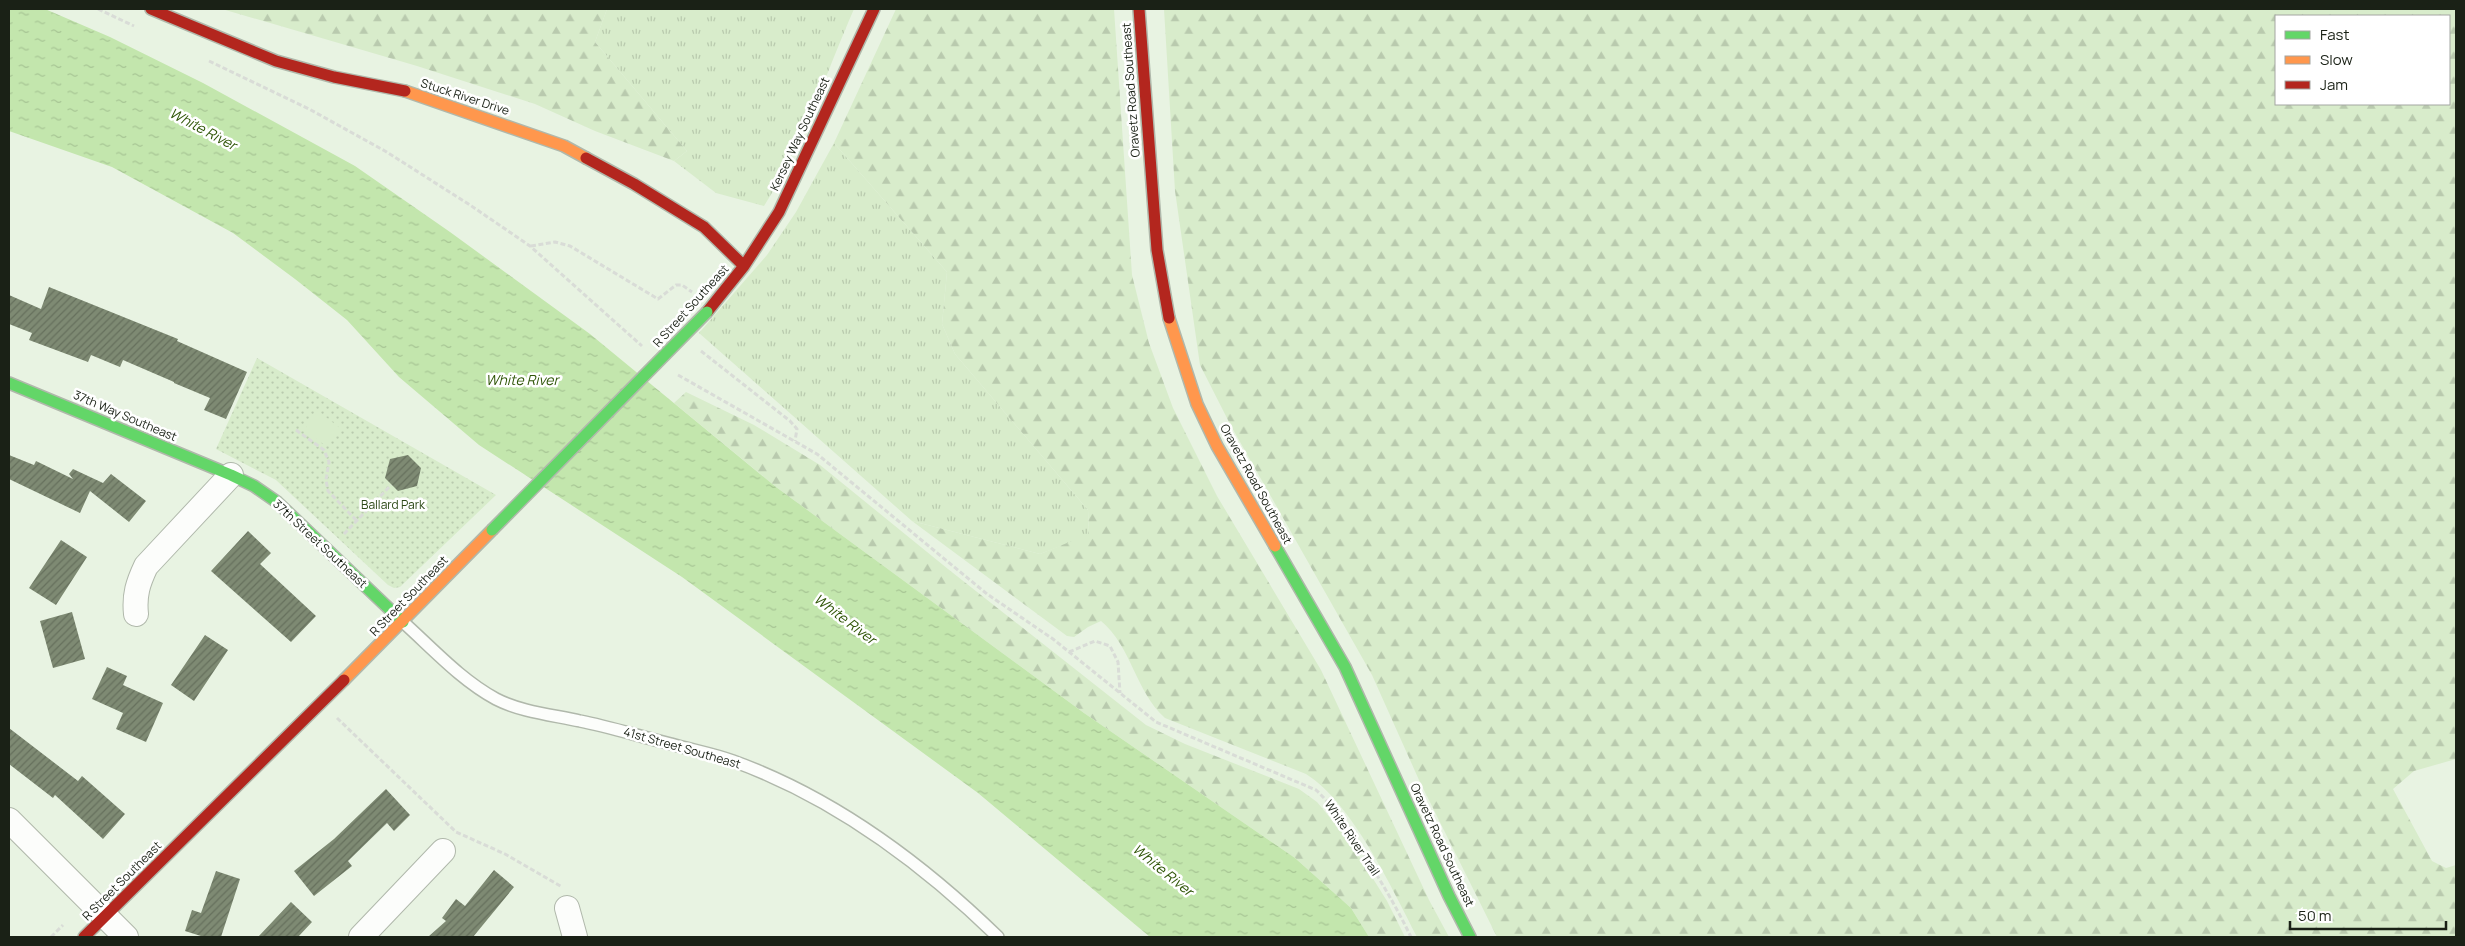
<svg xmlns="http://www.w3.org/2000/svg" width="2465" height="946" viewBox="0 0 2465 946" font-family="Manrope,sans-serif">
<defs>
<pattern id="grass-tufts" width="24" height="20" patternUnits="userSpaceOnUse" patternTransform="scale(1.25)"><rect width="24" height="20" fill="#d8eccb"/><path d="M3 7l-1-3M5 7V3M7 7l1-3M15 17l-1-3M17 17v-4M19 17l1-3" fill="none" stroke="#b9caae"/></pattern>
<pattern id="forest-firs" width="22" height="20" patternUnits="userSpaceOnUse" patternTransform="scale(1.25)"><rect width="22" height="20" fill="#d8eccb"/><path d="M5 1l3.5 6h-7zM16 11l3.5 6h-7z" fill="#b9caae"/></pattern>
<pattern id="park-dots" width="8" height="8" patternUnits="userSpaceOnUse" patternTransform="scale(1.25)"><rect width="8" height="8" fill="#d8eccb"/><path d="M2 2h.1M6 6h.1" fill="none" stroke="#b9caae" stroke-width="1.8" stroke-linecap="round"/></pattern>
<pattern id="water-ripples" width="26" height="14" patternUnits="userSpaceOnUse" patternTransform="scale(1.25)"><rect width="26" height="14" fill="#c3e6ad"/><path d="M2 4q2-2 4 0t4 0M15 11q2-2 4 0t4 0" fill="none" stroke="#a7c594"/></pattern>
<pattern id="building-hatch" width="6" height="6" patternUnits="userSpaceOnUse" patternTransform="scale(1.25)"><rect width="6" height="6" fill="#7e8a73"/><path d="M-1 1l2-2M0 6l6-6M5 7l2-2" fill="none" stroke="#66705d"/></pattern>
</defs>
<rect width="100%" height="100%" fill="#e8f3e2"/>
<!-- grass -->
<path fill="url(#grass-tufts)" d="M607,9H854C825,75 803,145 764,206L716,193L674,161L687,151L595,42Z
M834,143L947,272L942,324L955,354L1088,510L1089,535L1040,554L912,521L699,333L767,255L796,212Z"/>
<!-- forest -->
<path fill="url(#forest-firs)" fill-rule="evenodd" d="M222,9H607L595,42L687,151L674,161L595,131L535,104L417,66Z
M896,9H1114L1132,275L1149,343L1173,408L1217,496L1321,670L1429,900L1449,937H1417C1392,888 1352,803 1306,774L1165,718C1135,691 1132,647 1101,621L1088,627L1074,637L1067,636L912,521L1040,554L1089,534L1088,510L955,354L942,324L947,272L834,143Z
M1164,9H2456V759L2414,771L2393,789L2432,861L2446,868L2456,865V937H1497L1419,780L1372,675L1231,426L1200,365L1175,191ZM2276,16H2449V104H2276Z
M686,392L754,425L820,465L948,569L1146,725L1185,744L1299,789L1317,802L1350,842L1387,901L1405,937H1369L1351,908L1295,858L1084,713L776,487L674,403Z"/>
<!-- park -->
<path fill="url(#park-dots)" d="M257,358L496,495L400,587L394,588L388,585L276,480L216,449Z"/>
<!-- pitch -->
<path fill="#d8eccb" d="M318,411L340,428L326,446L304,430Z"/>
<!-- water -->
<path fill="url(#water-ripples)" d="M9,9H45L110,37L203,83L355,166L450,232L590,334L776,487L1084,713L1295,858L1351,908L1369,937H1150L978,793L682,577L479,445L399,377L347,320L295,279L233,233L112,167L9,131Z"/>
<!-- building -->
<path fill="url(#building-hatch)" d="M49,287L178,339L177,341L247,372L226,419L204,410L210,398L174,383V382L123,360L120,367L91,355L88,362L29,340L32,333L9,324V295L41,309Z
M9,455L34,465L36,461L73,479L69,474L73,469L103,483L111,474L146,501L129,522L90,491L80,513L9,479Z
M408,455L421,468L417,486L398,491L385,478L390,459Z
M248,531L271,553L260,564L316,616L291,642L211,571Z
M61,540L87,557L56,605L29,588Z
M72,612L85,659L53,668L40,621Z
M205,635L228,650L194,701L171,685Z
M107,667L127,676L123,685L163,703L146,742L116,729L123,713L92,699Z
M9,728L78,781L82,776L125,814L103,839L55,795L53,798L9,764Z
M386,789L410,815L394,831L387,823L348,861L352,866L314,896L294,871L334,839Z
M494,870L514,887L473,937H428L446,921L442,918L456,899L465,906Z
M216,871L240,879L221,937H204L185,931L192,910L201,913Z
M291,902L312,922L298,937H258Z"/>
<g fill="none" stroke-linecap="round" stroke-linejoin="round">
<defs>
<path id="lane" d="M403,622C433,649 461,680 496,699C521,712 553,715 580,721C611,727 641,737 671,744C692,750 714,754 733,761C833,797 923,864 998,937"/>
<path id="street" d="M136,614C134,595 138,583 146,566L231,475
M9,820L126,937
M567,908L575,937
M361,937L443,851"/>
<path id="fast" d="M9,383L231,475L254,486L277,502L403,622
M1275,546L1345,667L1449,896L1470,937"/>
<path id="slow" d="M405,91L564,146L586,158
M1169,318L1197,404L1217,446L1275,546
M344,680L492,530"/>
<path id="jam" d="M151,9L276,61L334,77L405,91
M1139,9L1157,250L1169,318
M586,158L634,184L704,227L744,266
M707,312L744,266L779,212L874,9
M84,937L344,680"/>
</defs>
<!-- lane casing -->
<use href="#lane" stroke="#b0b8ab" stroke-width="14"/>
<!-- street casing -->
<use href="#street" stroke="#b0b8ab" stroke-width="26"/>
<!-- fast casing -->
<use href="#fast" stroke="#b0b8ab" stroke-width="14"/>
<!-- slow casing -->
<use href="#slow" stroke="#b0b8ab" stroke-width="14"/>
<!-- jam casing -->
<use href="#jam" stroke="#b0b8ab" stroke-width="14"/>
<!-- path -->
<path stroke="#d9dcd7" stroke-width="3" stroke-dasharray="5 2.5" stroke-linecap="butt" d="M98,9L134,26
M209,61L309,109L385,151L470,205L530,246L642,346
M531,246L555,242L570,246L658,299L676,285H682L692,292
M701,351L790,421L797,429L795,441
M678,375L817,454L987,594L1053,639L1156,722L1316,790C1329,802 1339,817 1349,832C1372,866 1393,900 1411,937
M296,430L324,450L329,462L326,480L328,491L357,521
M344,534L391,485
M1069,652L1095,641L1110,646L1118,662L1120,693
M337,718L456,832L505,854L562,887
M51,937L63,925"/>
<!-- lane -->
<use href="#lane" stroke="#fcfdfb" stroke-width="11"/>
<!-- street -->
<use href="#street" stroke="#fcfdfb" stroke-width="24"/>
<!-- fast -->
<use href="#fast" stroke="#63d668" stroke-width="11"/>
<!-- slow -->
<use href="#slow" stroke="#ff974d" stroke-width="11"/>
<!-- jam -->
<use href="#jam" stroke="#b3261e" stroke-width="11"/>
<defs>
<path id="fast-bridge" d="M492,530L707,312"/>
</defs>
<!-- fast-bridge casing -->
<use href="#fast-bridge" stroke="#b0b8ab" stroke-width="14" stroke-linecap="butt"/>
<!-- fast-bridge -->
<use href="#fast-bridge" stroke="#63d668" stroke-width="11"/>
</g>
<g text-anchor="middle" stroke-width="5" stroke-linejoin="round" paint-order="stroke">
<!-- street labels -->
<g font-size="12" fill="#1a2116" stroke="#fff">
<text transform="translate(1131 90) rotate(-94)" y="4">Oravetz Road Southeast</text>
<text transform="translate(465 97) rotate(18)" y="4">Stuck River Drive</text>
<text transform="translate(800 134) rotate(-65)" y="4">Kersey Way Southeast</text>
<text transform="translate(691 306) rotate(-48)" y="4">R Street Southeast</text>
<text transform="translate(125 416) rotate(23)" y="4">37th Way Southeast</text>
<text transform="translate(1256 484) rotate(61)" y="4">Oravetz Road Southeast</text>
<text transform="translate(320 544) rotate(43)" y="4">37th Street Southeast</text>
<text transform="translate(409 596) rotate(-46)" y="4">R Street Southeast</text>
<text transform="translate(682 748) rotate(16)" y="4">41st Street Southeast</text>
<text transform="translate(1352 838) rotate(56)" y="4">White River Trail</text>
<text transform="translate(1442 845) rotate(65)" y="4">Oravetz Road Southeast</text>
<text transform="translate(122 881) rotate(-45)" y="4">R Street Southeast</text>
</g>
<!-- park labels -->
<g font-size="12" fill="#2c4816" stroke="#fff">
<text x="393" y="509">Ballard Park</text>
</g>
<!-- water labels -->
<g font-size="14" font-style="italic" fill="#305608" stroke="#fff">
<text transform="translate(203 129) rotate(28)" y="5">White River</text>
<text x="522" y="385">White River</text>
<text transform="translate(845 619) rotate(37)" y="5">White River</text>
<text transform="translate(1163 870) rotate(39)" y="5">White River</text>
</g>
</g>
<!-- border -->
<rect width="2465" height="946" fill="none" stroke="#1a2116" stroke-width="20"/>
<!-- legend -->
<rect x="2275" y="15" width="175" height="90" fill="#ffffff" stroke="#a3a6a2"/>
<rect x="2285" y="31" width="25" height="8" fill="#63d668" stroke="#a3a6a2"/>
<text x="2320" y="40" font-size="15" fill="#1a2116">Fast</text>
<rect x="2285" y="56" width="25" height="8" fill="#ff974d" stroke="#a3a6a2"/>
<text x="2320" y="65" font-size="15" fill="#1a2116">Slow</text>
<rect x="2285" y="81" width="25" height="8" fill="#b3261e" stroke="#a3a6a2"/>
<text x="2320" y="90" font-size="15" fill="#1a2116">Jam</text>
<!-- scale -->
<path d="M2290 921v8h156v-8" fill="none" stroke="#1a2116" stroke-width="2.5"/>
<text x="2298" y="921" font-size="15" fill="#1a2116" stroke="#ffffff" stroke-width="4" paint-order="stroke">50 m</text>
</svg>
